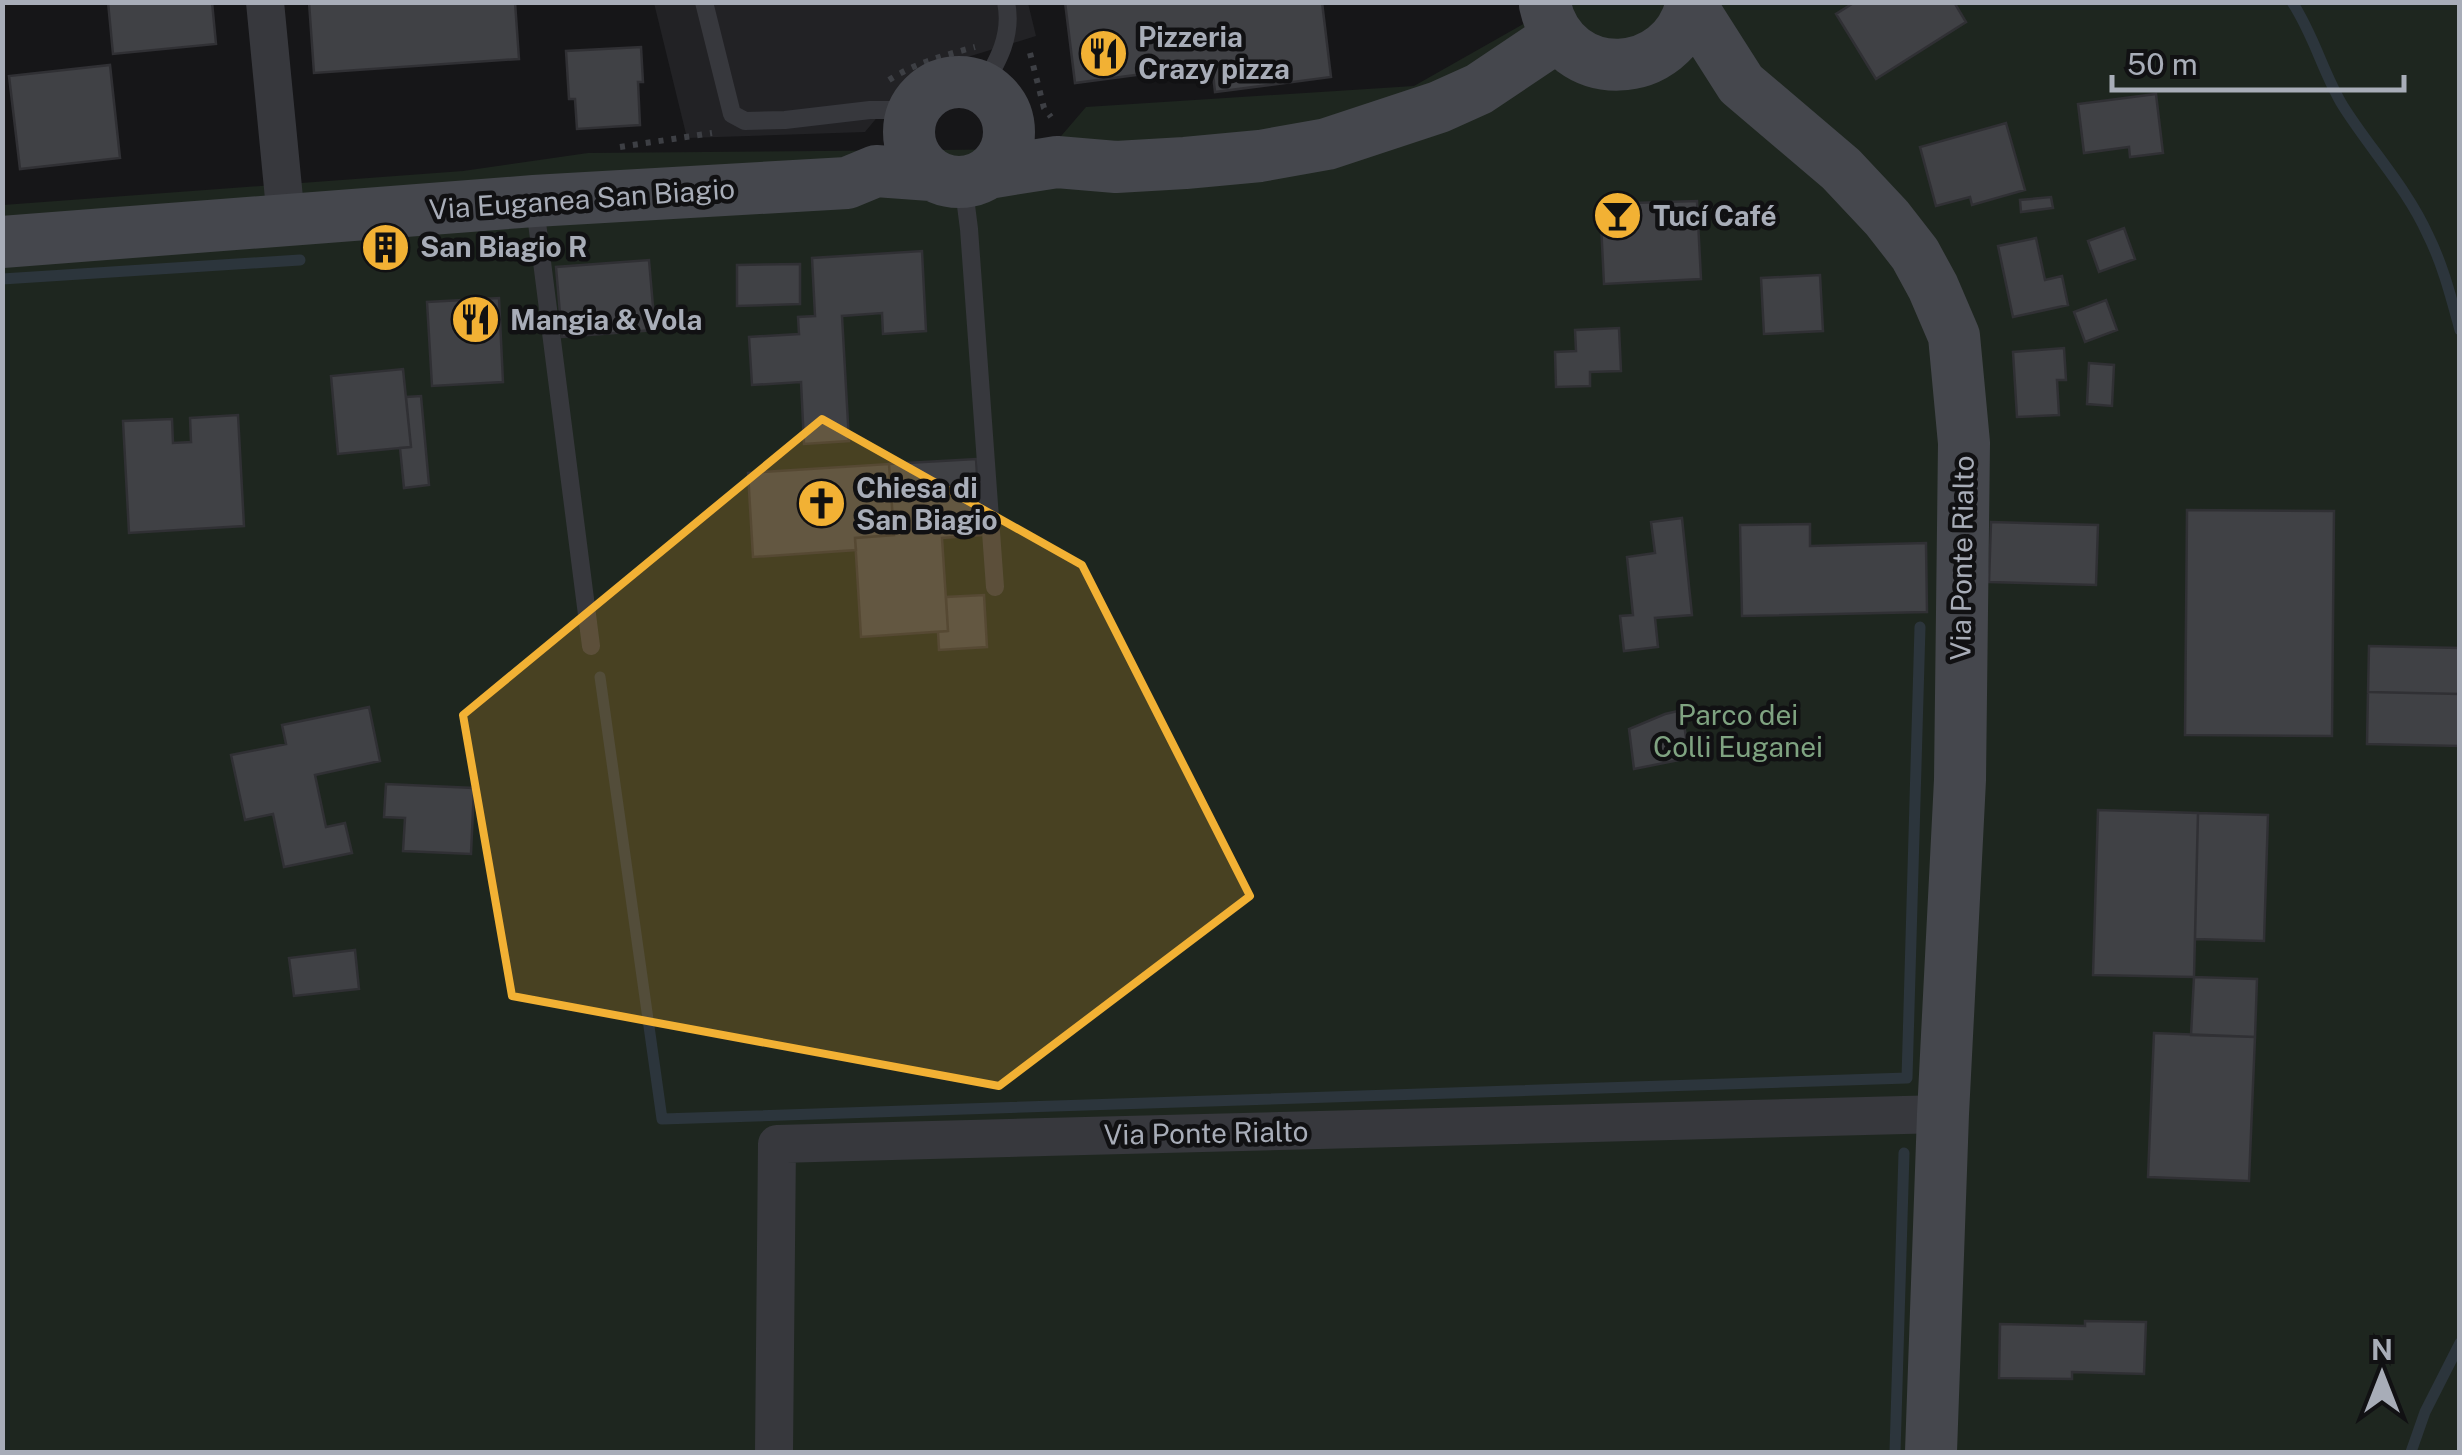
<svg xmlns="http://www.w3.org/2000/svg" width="2462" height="1455" viewBox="0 0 2462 1455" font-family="'Public Sans',sans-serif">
<rect width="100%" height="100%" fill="#161618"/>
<!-- built -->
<path fill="#222225" d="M654,3H1028L1036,36L948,63L903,86L865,132L687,138Z"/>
<!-- green -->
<path fill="#1e261f" d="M1555,3H2459V1452H3V205L463,171L588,153L1050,149L1086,107L1414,86L1541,14Z"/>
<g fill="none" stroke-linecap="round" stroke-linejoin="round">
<!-- stream -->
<path stroke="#2c353c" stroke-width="11" d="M2292,2C2314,35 2323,73 2343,106C2370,149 2407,188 2428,235C2443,265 2451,297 2460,330
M2,279L300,260
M600,677L662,1119L1907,1078L1920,627
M1895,1452L1904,1153
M2411,1452L2425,1412L2460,1343"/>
</g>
<!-- building -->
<path fill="#404145" stroke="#303034" stroke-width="2.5" d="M108,2H212L216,44L113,54Z
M309,2H515L519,59L314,73Z
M1065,2H1322L1331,77L1215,92L1212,65L1075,83Z
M1855,2H1954L1966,22L1876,79L1836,14Z
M641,47L643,82H638L640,125L577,129L575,99H569L566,51Z
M110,65L120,158L20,169L9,76Z
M2156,94L2163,153L2130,157L2129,147L2084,153L2078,104Z
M2006,123L2025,190L1972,205L1970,197L1936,206L1920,147Z
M2051,197L2053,208L2021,212L2020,200Z
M1697,201L1701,279L1604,284L1600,204Z
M2124,228L2135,259L2099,272L2088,241Z
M2036,238L2045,280L2062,276L2068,305L2013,317L1998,246Z
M400,240L401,251L370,254L369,242Z
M922,251L926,331L883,334L882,313L842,316L849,441L804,444L801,382L752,385L749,337L799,334L798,317L815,316L812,258Z
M649,260L655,330L562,337L556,267Z
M800,264V304L737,306V265Z
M1820,275L1823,331L1764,334L1761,278Z
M499,298L503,382L432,386L427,302Z
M2106,300L2117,330L2085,342L2074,312Z
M1619,328L1621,371L1590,372V386L1556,387L1555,352L1576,351L1575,330Z
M2064,348L2066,380H2057L2059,415L2017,417L2013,352Z
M2089,363L2114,365L2112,406L2087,404Z
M403,369L411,447L338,454L331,376Z
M421,396L429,485L404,488L400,448L411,447L406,397Z
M238,415L244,526L129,533L123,421L172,419L173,443L191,442L190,418Z
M976,459L981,535L942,538L948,631L861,637L855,538L894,535L889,464Z
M889,464L894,535L855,538L856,550L753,557L748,473Z
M2187,510L2334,511L2332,736L2185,735Z
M1682,518L1692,615L1655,618L1658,647L1624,651L1620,616L1633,615L1627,557L1655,553L1651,522Z
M1991,522L2098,525L2096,585L1989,582Z
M1810,524V546L1926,543L1927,612L1742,616L1740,525Z
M984,595L987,647L939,650L938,632L948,631L946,597Z
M2369,646L2460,648V694L2368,692Z
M2368,692L2460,694V746L2367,744Z
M369,707L380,761L315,775L326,827L345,823L352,853L284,867L273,814L245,820L231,755L286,744L282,725Z
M1682,710L1689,758L1634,769L1629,729L1665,714Z
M386,784L474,788L471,854L403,851L405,818L384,817Z
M2098,810L2198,813L2194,977L2093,975Z
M2198,813L2268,815L2264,941L2195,939Z
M355,950L359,989L294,996L289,958Z
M2194,977L2257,979L2255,1037L2191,1035Z
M2154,1033L2255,1037L2249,1181L2148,1177Z
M2085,1321L2146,1322L2144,1374L2072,1372V1379L1999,1378L2000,1324L2085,1326Z"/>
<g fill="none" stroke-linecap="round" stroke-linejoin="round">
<!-- path -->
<path stroke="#3d3f44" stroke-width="6" stroke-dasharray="5 8" stroke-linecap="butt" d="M1030,53L1044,108L1051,117
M889,80C915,63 945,55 975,47
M620,147L712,133"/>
<!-- service -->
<path stroke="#37383d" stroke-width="18" d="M704,2L732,114L745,121L785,120L870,110H913
M982,88C998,61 1013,35 1006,2
M963,182L969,229L995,587
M535,207L591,646"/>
<!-- minor -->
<path stroke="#37383d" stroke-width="38" d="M265,2L286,219
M774,1452L777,1144L1943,1114"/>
<!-- secondary -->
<path stroke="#45474d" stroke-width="52" d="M1545,5C1563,87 1675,83 1692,2
M1692,7L1741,84L1841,169L1887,218L1915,254L1933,287L1954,336L1964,443L1960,780L1943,1114L1931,1452
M909 132a50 50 0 1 1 100 0a50 50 0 1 1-100 0Z
M988,173L1057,162L1116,167L1185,163L1260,156L1327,144L1439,107L1479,89L1558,36
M2,242L534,201L847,183L876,171L931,175"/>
</g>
<!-- marked area -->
<path fill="#f2b134" fill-opacity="0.2" stroke="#f2b134" stroke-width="8" stroke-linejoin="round" d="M822,419L1082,565L1250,896L999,1086L512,996L463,715Z"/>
<!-- icons -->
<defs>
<symbol id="restaurant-disc" viewBox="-11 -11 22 22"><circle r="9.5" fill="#f2b134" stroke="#111113"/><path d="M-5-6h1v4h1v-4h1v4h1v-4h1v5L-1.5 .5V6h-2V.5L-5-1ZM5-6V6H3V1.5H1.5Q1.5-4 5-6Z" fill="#111"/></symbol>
<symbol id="bar-disc" viewBox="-11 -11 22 22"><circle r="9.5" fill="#f2b134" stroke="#111113"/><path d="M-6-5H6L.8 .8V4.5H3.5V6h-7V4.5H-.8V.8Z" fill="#111"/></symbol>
<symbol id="building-disc" viewBox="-11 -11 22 22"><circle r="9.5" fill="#f2b134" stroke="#111113"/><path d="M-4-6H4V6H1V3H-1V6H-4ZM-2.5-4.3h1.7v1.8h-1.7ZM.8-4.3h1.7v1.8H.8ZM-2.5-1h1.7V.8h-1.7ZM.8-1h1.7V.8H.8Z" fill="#111"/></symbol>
<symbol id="church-disc" viewBox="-11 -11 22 22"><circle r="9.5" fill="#f2b134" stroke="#111113"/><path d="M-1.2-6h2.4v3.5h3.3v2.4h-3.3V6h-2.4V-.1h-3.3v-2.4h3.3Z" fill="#111"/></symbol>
</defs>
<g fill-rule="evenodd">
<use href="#restaurant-disc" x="1076" y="26" width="55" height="55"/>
<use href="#bar-disc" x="1590" y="188" width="55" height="55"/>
<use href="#building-disc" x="358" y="220" width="55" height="55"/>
<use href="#restaurant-disc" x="448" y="292" width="55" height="55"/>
<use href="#church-disc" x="794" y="476" width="55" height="55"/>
</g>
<g text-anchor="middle" stroke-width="9" stroke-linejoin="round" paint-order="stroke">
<!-- poi labels -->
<g font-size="28" font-weight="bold" fill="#a8adb8" stroke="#111113" text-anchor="start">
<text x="1138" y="47">Pizzeria<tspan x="1138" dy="32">Crazy pizza</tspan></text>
<text x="1653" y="226">Tucí Café</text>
<text x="420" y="257">San Biagio R</text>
<text x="510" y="330">Mangia &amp; Vola</text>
<text x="856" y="498">Chiesa di<tspan x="856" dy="32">San Biagio</tspan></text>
</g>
<!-- street labels -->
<g font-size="28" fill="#a8adb8" stroke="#111113">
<text transform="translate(582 199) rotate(-4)" y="10">Via Euganea San Biagio</text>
<text transform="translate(1962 558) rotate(-89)" y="10">Via Ponte Rialto</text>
<text transform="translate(1206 1133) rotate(-1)" y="10">Via Ponte Rialto</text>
</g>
<!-- park labels -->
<g font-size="28" fill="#7fa381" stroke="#111113">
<text x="1738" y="725">Parco dei<tspan x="1738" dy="32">Colli Euganei</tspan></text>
</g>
</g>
<!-- border -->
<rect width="2462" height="1455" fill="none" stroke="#a8adb8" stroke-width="10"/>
<!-- north arrow -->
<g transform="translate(2382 1375)" stroke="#111113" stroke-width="8" paint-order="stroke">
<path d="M0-8L18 38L0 25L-18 38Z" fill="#a8adb8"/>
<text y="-15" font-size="28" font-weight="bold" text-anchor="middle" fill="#a8adb8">N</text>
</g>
<!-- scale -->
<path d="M2112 75v15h292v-15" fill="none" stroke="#a8adb8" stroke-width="5"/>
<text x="2127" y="75" font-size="30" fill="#a8adb8" stroke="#111113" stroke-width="8" paint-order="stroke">50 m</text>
</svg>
